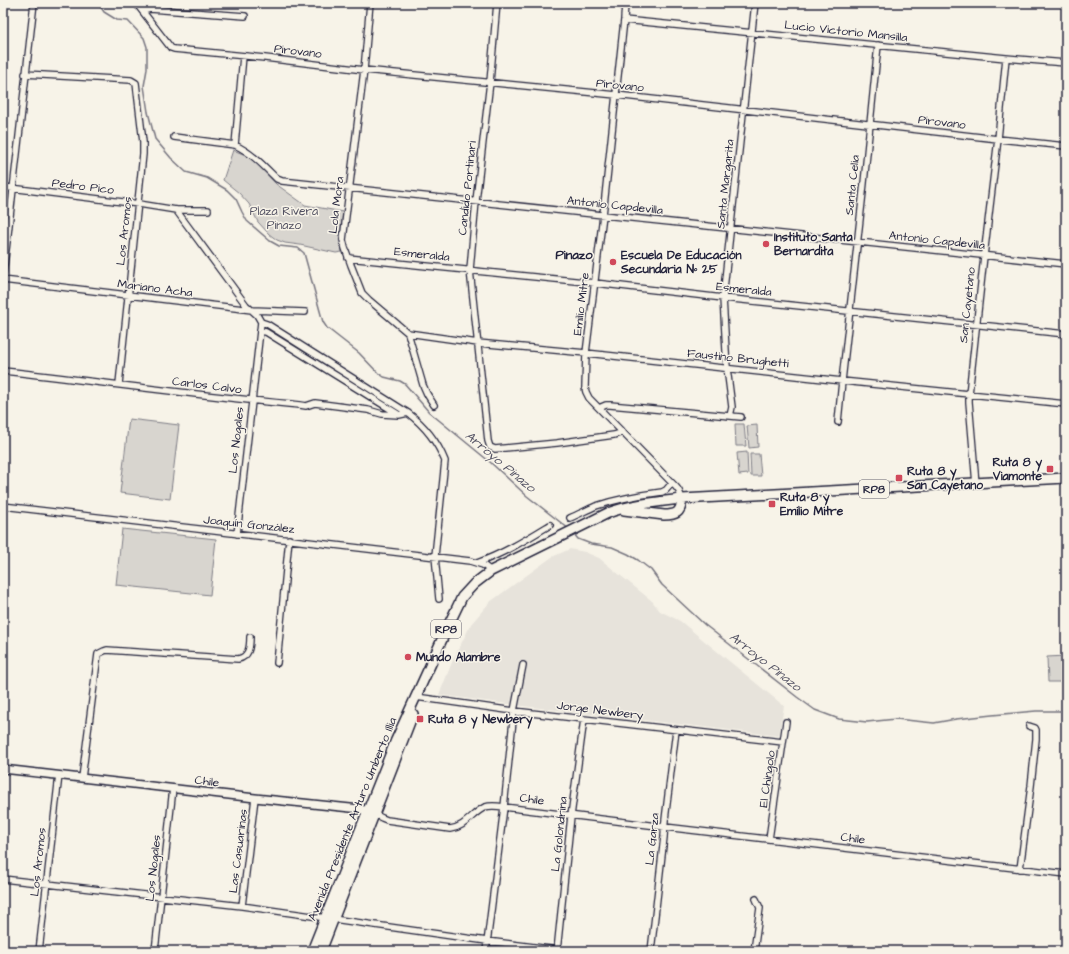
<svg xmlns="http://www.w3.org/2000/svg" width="1069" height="954" viewBox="0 0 1069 954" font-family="'Architects Daughter',sans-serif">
<rect width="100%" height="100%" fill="#f7f3e8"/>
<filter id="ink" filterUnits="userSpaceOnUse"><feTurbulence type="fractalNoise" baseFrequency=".025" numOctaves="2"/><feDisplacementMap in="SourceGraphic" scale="8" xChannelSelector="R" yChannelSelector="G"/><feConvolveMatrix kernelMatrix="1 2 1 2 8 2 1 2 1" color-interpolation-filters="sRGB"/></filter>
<g filter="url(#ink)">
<!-- built -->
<path fill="#e7e3db" d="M570,549L585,552L599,558L652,601L660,611L680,621L784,706L779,736L522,706L439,695L453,660L471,624L490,602L552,557Z"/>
<!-- green -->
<path fill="#d8d5cf" stroke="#7d7c85" d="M233,150L246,155L255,162L276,184L305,205L343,212L340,238L342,252L336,253L300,245L285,243L277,240L269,234L258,222L249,204L239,193L223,180Z
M3,193H8L3,231Z
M129,419L179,425L170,499L120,493Z
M735,424H744L746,446H736Z
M757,425L758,447L749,448L747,426Z
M747,452L748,474L739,475L737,453Z
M759,454L761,476H751L750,454Z
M122,529L216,539L210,595L116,585Z
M1066,656V682H1048L1047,657Z"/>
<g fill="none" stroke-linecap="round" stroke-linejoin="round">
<!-- stream -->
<path stroke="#76747f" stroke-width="1.5" d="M98,3L104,12L117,20L128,21L144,38L147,47V69L144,86L148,112L155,139L171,158L186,172L207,178L227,190L236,199L242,212L247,221L270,241L279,246L298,248L304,253L323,322L327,328L359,353L378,373L384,377L400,381L405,384L429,412L490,462L527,496L569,529
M573,533L578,539L591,544L612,547L628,554L638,560L651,570L662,585L705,625L797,697L815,710L839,719L867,722L896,719L934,723L956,719L992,715L1036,711H1066"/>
<defs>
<path id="minor" d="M136,3L171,48L174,49L265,58L364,70L616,95L998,139L1066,146
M370,3L364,70L343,240L345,248L351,265L362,293L369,300L408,333L423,385L427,394L434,405
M497,3L490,82L476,201L470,270L488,441L490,447L495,449L557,443L614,435L623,432
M625,3L624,20L603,215L586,353L585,388L586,392L589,398L676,487L679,491L682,499
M143,11L150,9L245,16
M624,20L1006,58L1066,63
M25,74L131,80L136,83L143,142V154L119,384
M174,137L235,145C252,153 264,166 277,179L282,181L1066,264
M235,145L243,56
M3,187L139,204L176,210H208
M176,210L246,305L257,315L261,322L237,534
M348,258L595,283L723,298L1066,334
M3,274L8,234L34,3
M3,280L252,310L305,312
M261,322L267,324L408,413C425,426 437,441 445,461L435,556L439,599
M260,331L266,332L398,414
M408,333L478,343L586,353L842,381L1066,404
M3,371C102,382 201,396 300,405L306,406L315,403L368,410L382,414L399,415L408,413
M599,408L606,405H610L741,417
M730,416L732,407L727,368L723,298L755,3
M838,422L842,381L864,183L878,45
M976,484L969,402V394L984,256L998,139L1006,58
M3,506L470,561L483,565L491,571
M570,518C579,514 587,510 596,506C617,499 639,495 662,492L666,490L672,483
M477,563C503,554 527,539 550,525
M277,663L289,539
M416,697L514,711L783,742
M82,778L98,654L104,651L107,650L238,659C249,657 250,647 250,637
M372,813L382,818L387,820L450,829C466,827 472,813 485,807C491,805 498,806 504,807L665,827L1066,874
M769,839L786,722
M1020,869L1031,786L1036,739V730L1035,728L1029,726
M3,879L242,906L487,941L566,951
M242,906L255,798
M39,951L59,775
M155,951L173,788
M486,951L504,807L514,711L523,665
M557,951L571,816L584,719
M651,951L664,837L665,820L676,730
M754,951L760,908L756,899"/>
<path id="tertiary" d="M3,769L255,798L360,809L368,811"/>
<path id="primary" d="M624,510L664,515C676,515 681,513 682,499
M312,951L396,740L450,622L462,597L474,584L491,571L608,513C632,504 656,502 682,499L1066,478
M321,951L413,714"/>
</defs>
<!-- minor casing -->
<use href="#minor" stroke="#22223b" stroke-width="8"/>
<!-- tertiary casing -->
<use href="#tertiary" stroke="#22223b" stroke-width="10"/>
<!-- primary casing -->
<use href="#primary" stroke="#22223b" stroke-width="12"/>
<!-- minor -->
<use href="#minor" stroke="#f7f3e8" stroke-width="5.5"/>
<!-- tertiary -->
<use href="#tertiary" stroke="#f7f3e8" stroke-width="7"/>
<!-- primary -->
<use href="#primary" stroke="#f7f3e8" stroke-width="9"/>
</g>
</g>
<!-- markers -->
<g fill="#d1495b" stroke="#f7f3e8" stroke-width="1.5">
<circle cx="766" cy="244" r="4"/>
<circle cx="613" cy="262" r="4"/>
<rect x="1046" y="465" width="8" height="8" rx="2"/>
<rect x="895" y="474" width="8" height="8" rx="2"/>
<rect x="768" y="500" width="8" height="8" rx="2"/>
<circle cx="408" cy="657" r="4"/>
<rect x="416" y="715" width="8" height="8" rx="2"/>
</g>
<g text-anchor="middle" stroke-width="3" stroke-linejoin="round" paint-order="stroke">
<!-- shield labels -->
<g fill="#f7f3e8" stroke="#62616f" stroke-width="1">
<rect x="859" y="480" width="30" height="18" rx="3"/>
<rect x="431" y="620" width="30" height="18" rx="3"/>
</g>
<g font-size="11" font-weight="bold" fill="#22223b">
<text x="874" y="493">RP8</text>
<text x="446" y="633">RP8</text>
</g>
<!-- street labels -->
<g font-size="12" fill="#22223b" stroke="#f7f3e8">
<text transform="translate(846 31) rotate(6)" y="4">Lucio Victorio Mansilla</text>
<text transform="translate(298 51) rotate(7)" y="4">Pirovano</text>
<text transform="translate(620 85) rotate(6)" y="4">Pirovano</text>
<text transform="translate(942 122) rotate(7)" y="4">Pirovano</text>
<text transform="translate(725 184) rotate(-84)" y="4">Santa Margarita</text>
<text transform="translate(852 185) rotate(-84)" y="4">Santa Celia</text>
<text transform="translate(83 186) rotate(7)" y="4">Pedro Pico</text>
<text transform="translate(467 188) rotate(-84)" y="4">Candido Portinari</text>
<text transform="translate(336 205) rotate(-83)" y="4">Lola Mora</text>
<text transform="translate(615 205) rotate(6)" y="4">Antonio Capdevilla</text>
<text transform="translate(124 231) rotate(-84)" y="4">Los Aromos</text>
<text transform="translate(937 240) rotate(6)" y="4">Antonio Capdevilla</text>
<text transform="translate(422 254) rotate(6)" y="4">Esmeralda</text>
<text transform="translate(155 288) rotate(7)" y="4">Mariano Acha</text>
<text transform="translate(744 289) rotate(6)" y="4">Esmeralda</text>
<text transform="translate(581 304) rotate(-83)" y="4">Emilio Mitre</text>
<text transform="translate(967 305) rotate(-84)" y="4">San Cayetano</text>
<text transform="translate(738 358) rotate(6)" y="4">Faustino Brughetti</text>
<text transform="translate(207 385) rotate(7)" y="4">Carlos Calvo</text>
<text transform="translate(236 440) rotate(-84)" y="4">Los Nogales</text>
<text transform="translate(249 524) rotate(6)" y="4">Joaquín González</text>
<text transform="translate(600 710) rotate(7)" y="4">Jorge Newbery</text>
<text transform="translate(767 779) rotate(-82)" y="4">El Chingolo</text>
<text transform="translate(207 781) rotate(7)" y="4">Chile</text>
<text transform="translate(532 799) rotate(8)" y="4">Chile</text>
<text transform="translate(352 819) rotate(-68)" y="4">Avenida Presidente Arturo Umberto Illia</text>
<text transform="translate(559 834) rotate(-84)" y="4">La Golondrina</text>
<text transform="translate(853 838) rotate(7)" y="4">Chile</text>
<text transform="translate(652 839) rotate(-84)" y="4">La Garza</text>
<text transform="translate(238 851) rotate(-83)" y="4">Las Casuarinas</text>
<text transform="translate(38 862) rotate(-84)" y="4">Los Aromos</text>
<text transform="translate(153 868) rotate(-84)" y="4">Los Nogales</text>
</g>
<!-- park labels -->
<g font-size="12" fill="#504f60" stroke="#f7f3e8">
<text x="284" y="215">Plaza Rivera<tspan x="284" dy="14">Pinazo</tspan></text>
</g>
<!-- poi labels -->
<g font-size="12" font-weight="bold" fill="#22223b" stroke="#f7f3e8" text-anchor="start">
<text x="774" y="241">Instituto Santa<tspan x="774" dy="14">Bernardita</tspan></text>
<text x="621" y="259">Escuela De Educación<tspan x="621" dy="14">Secundaria Nº 25</tspan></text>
<text x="1042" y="466" text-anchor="end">Ruta 8 y<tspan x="1042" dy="14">Viamonte</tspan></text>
<text x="907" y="475">Ruta 8 y<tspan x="907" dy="14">San Cayetano</tspan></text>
<text x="780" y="501">Ruta 8 y<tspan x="780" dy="14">Emilio Mitre</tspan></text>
<text x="416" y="661">Mundo Alambre</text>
<text x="428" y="723">Ruta 8 y Newbery</text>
</g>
<!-- neighbourhood labels -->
<g font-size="13" font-weight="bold" fill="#22223b" stroke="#f7f3e8">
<text x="574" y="259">Pinazo</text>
</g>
<!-- water labels -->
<g font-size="13" font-style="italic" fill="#535263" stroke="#f7f3e8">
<text transform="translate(501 461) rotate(40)" y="5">Arroyo Pinazo</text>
<text transform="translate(766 661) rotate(38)" y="5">Arroyo Pinazo</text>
</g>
</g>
<!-- margin -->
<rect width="1069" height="954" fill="none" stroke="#f7f3e8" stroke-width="16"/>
<rect x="8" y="8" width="1053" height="938" fill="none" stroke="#22223b" stroke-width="1.5" filter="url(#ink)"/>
</svg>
